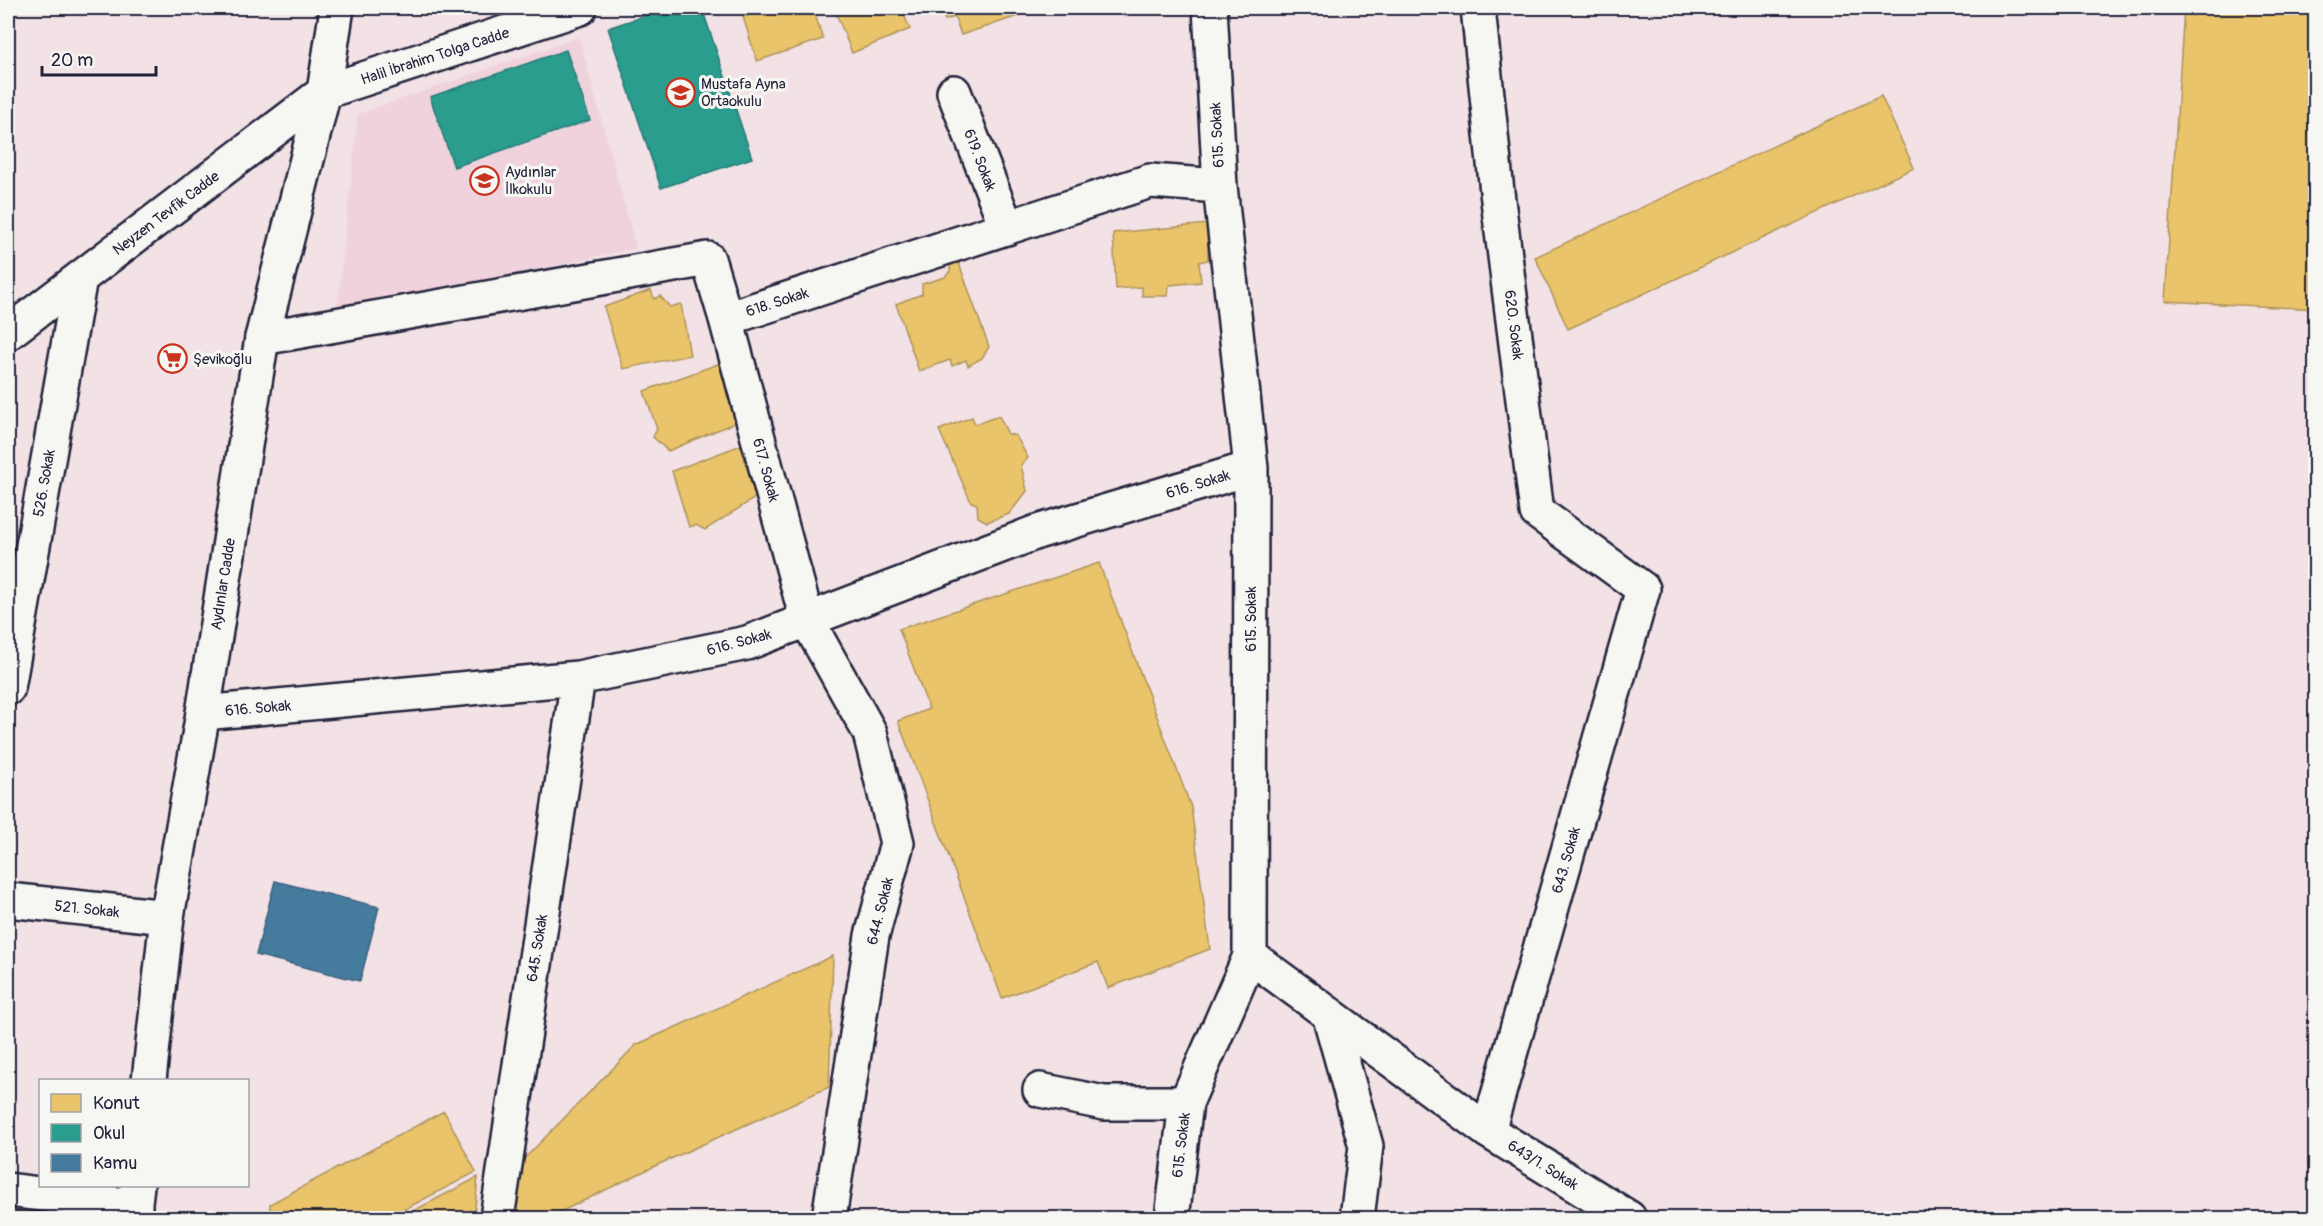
<svg xmlns="http://www.w3.org/2000/svg" width="2323" height="1226" viewBox="0 0 2323 1226" font-family="Pangolin,sans-serif">
<rect width="100%" height="100%" fill="#f2e1e5"/>
<filter id="ink" filterUnits="userSpaceOnUse"><feTurbulence type="fractalNoise" baseFrequency=".0167" numOctaves="2"/><feDisplacementMap in="SourceGraphic" scale="12" xChannelSelector="R" yChannelSelector="G"/><feConvolveMatrix kernelMatrix="1 2 1 2 8 2 1 2 1" color-interpolation-filters="sRGB"/></filter>
<g filter="url(#ink)">
<!-- built -->
<path fill="#efd2dc" d="M579,37L636,248L337,312L358,114Z"/>
<!-- homes -->
<path fill="#e9c46a" stroke="#ad935c" stroke-width="1.5" d="M773,8H813L823,39L757,61L743,17Z
M834,8H901L910,29L852,53Z
M941,8H1018L1021,15L961,35L955,17L945,20Z
M2184,8H2316V309L2165,301Z
M1881,96L1914,168L1568,329L1535,257Z
M1208,224V260L1199,262L1201,282L1169,285L1168,296H1142V287L1116,289L1113,233Z
M957,258L989,347L982,358L968,366L966,360L952,366L950,360L919,371L896,304L922,294V284L945,277L950,271L951,260Z
M651,290L654,299L660,296L670,307L681,304L690,355L623,369L604,307Z
M718,364L741,420L668,451L653,437L657,429L644,391Z
M999,416L1008,434L1016,436L1028,458L1021,465L1027,491L1009,514L987,522L978,517L977,504L971,502L939,430L972,417L975,424Z
M752,441L766,491L705,530L696,525L689,527L672,471Z
M1099,563L1191,807L1210,949L1108,988L1098,962L1002,998L898,721L929,709L899,629Z
M833,956L829,1087L655,1166L548,1218H510L520,1163L636,1045Z
M444,1111L476,1172L388,1218H270V1204Z
M478,1177L474,1218H400Z"/>
<!-- schools -->
<path fill="#2a9d8f" stroke="#287876" stroke-width="1.5" d="M668,8H702L752,158L661,188L608,28Z
M566,50L590,120L454,167L430,97Z"/>
<!-- public -->
<path fill="#457b9d" stroke="#3a6080" stroke-width="1.5" d="M275,881L379,907L360,981L256,955Z"/>
<g fill="none" stroke-linecap="round" stroke-linejoin="round">
<defs>
<path id="street" d="M1478,8L1497,192L1537,512L1643,589L1488,1131
M954,92L1007,228
M726,319L807,620L870,733L897,843L872,936L829,1218
M8,333L324,92L337,8
M262,338L708,259L726,319L1150,181L1220,186
M8,688L80,278
M203,713L578,678L747,643L1037,532L1251,468
M8,900L167,917
M1250,956L1488,1131L1629,1218
M1329,1014L1366,1146L1357,1218
M1040,1090L1104,1103H1186
M8,1190L135,1206
M497,1218L578,678
M1172,1218L1186,1103L1250,956L1251,468L1220,186L1210,8"/>
<path id="secondary" d="M149,1080L167,917L203,713L262,338L324,92L580,8
M133,1218L137,1186"/>
</defs>
<!-- street casing -->
<use href="#street" stroke="#22223b" stroke-width="38"/>
<!-- secondary casing -->
<use href="#secondary" stroke="#22223b" stroke-width="38"/>
<!-- street -->
<use href="#street" stroke="#f6f6f2" stroke-width="33"/>
<!-- secondary -->
<use href="#secondary" stroke="#f6f6f2" stroke-width="33"/>
</g>
</g>
<!-- icons -->
<defs>
<symbol id="school-ring" viewBox="-11 -11 22 22"><circle r="9.5" fill="#f6f6f2" stroke="#c8321e" stroke-width="1.5"/><path d="M0-5L7-2L0 1L-7-2ZM-4 1L0 2.5L4 1V4Q0 6-4 4Z" fill="#c8321e"/></symbol>
<symbol id="supermarket-ring" viewBox="-11 -11 22 22"><circle r="9.5" fill="#f6f6f2" stroke="#c8321e" stroke-width="1.5"/><path d="M-6-5.5h2.5l.6 2H6L4.5 2H-2.5L-4.4-4H-6ZM-1.5 3.2a1.3 1.3 0 1 0 .1 0ZM3 3.2a1.3 1.3 0 1 0 .1 0Z" fill="#c8321e"/></symbol>
</defs>
<g fill-rule="evenodd">
<use href="#school-ring" x="664" y="76" width="33" height="33"/>
<use href="#school-ring" x="468" y="164" width="33" height="33"/>
<use href="#supermarket-ring" x="156" y="342" width="33" height="33"/>
</g>
<g text-anchor="middle" stroke-width="6" stroke-linejoin="round" paint-order="stroke">
<!-- street labels -->
<g font-size="15" fill="#22223b" stroke="#f6f6f2">
<text transform="translate(435 56) rotate(-18)" y="5">Halil İbrahim Tolga Cadde</text>
<text transform="translate(1217 135) rotate(-93)" y="5">615. Sokak</text>
<text transform="translate(980 160) rotate(69)" y="5">619. Sokak</text>
<text transform="translate(166 213) rotate(-37)" y="5">Neyzen Tevfik Cadde</text>
<text transform="translate(777 302) rotate(-18)" y="5">618. Sokak</text>
<text transform="translate(1514 325) rotate(83)" y="5">620. Sokak</text>
<text transform="translate(766 470) rotate(75)" y="5">617. Sokak</text>
<text transform="translate(44 483) rotate(-80)" y="5">526. Sokak</text>
<text transform="translate(1198 484) rotate(-17)" y="5">616. Sokak</text>
<text transform="translate(223 584) rotate(-81)" y="5">Aydınlar Cadde</text>
<text transform="translate(1251 619) rotate(-90)" y="5">615. Sokak</text>
<text transform="translate(739 642) rotate(-15)" y="5">616. Sokak</text>
<text transform="translate(258 708) rotate(-5)" y="5">616. Sokak</text>
<text transform="translate(1566 860) rotate(-74)" y="5">643. Sokak</text>
<text transform="translate(87 909) rotate(6)" y="5">521. Sokak</text>
<text transform="translate(880 911) rotate(-76)" y="5">644. Sokak</text>
<text transform="translate(537 948) rotate(-81)" y="5">645. Sokak</text>
<text transform="translate(1181 1145) rotate(-83)" y="5">615. Sokak</text>
<text transform="translate(1543 1165) rotate(32)" y="5">643/1. Sokak</text>
</g>
<!-- poi labels -->
<g font-size="15" fill="#22223b" stroke="#f6f6f2" text-anchor="start">
<text x="701" y="89">Mustafa Ayna<tspan x="701" dy="17">Ortaokulu</tspan></text>
<text x="505" y="177">Aydınlar<tspan x="505" dy="17">İlkokulu</tspan></text>
<text x="193" y="364">Şevikoğlu</text>
</g>
</g>
<!-- margin -->
<rect width="2323" height="1226" fill="none" stroke="#f6f6f2" stroke-width="30"/>
<rect x="15" y="15" width="2293" height="1196" fill="none" stroke="#22223b" stroke-width="2" filter="url(#ink)"/>
<!-- legend -->
<rect x="39" y="1079" width="210" height="108" fill="#f6f6f2" stroke="#a1a1a9" stroke-width="1.5"/>
<rect x="51" y="1094" width="30" height="18" fill="#e9c46a" stroke="#a1a1a9" stroke-width="1.5"/>
<text x="93" y="1109" font-size="18" fill="#22223b">Konut</text>
<rect x="51" y="1124" width="30" height="18" fill="#2a9d8f" stroke="#a1a1a9" stroke-width="1.5"/>
<text x="93" y="1139" font-size="18" fill="#22223b">Okul</text>
<rect x="51" y="1154" width="30" height="18" fill="#457b9d" stroke="#a1a1a9" stroke-width="1.5"/>
<text x="93" y="1169" font-size="18" fill="#22223b">Kamu</text>
<!-- scale -->
<path d="M42 66v9h114v-9" fill="none" stroke="#22223b" stroke-width="3"/>
<text x="51" y="66" font-size="18" fill="#22223b" stroke="#f6f6f2" stroke-width="4.5" paint-order="stroke">20 m</text>
</svg>
